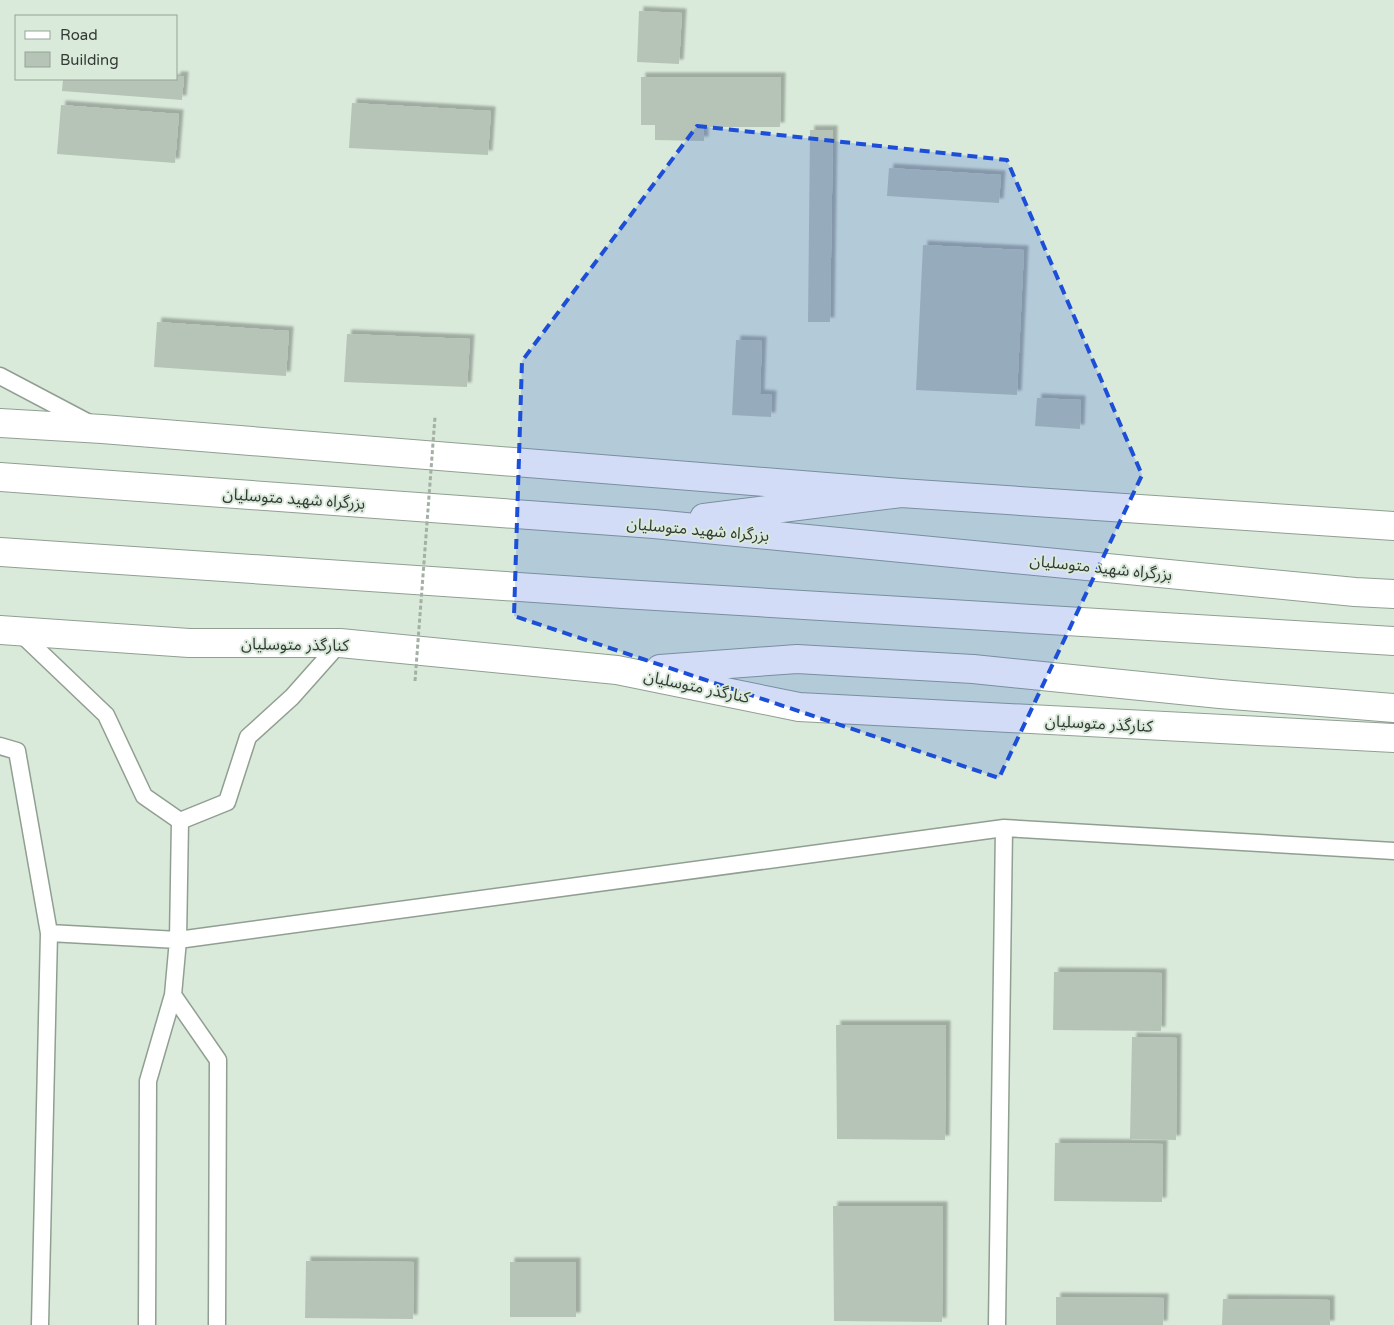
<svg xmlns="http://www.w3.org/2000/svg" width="1394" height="1325" viewBox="0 0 1394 1325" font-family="'Varela Round','Noto Sans Arabic',sans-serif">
<defs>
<filter id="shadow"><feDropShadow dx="4.5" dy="-4.5" stdDeviation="1" flood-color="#0004"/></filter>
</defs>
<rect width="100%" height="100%" fill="#d9e9da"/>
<!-- building -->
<path fill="#b5c4b6" filter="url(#shadow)" d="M639,11L682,13L679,64L637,62Z
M176,76H184L182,100L62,91L63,79H176Z
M641,77H781L780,127H704V141L655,140V125H641Z
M352,103L491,111L488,155L349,148Z
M61,105L179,114L175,163L57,154Z
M810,130H833L830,322H808Z
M889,168L1001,175L999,203L887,196Z
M923,245L1024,250L1017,395L916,390Z
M157,322L289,331L286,376L154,367Z
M347,334L470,339L467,387L344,382Z
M736,340L762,341L760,394L772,395L771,417L732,415Z
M1037,398L1081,400L1080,429L1035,426Z
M1054,972L1162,973L1161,1031L1053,1030Z
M836,1025H946L945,1140L837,1139Z
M1132,1037L1177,1038L1176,1140L1130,1139Z
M1055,1143L1163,1144L1162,1202L1054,1201Z
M833,1206H943L942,1322L834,1321Z
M306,1261L414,1262L413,1319L305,1318Z
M510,1262H576V1317H510Z
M1056,1297L1164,1298L1163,1325H1056Z
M1223,1299L1330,1300V1325H1222Z"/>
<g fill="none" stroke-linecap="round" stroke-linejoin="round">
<defs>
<path id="service" d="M0,376L91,424
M18,631L106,715L144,796L180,821L227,802L248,737L292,697L340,643
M0,746L17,751L49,933L40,1325
M49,933L178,940L1004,828L1394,851
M173,995L218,1060L217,1325
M147,1325L148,1081L173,995L178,940L180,821
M997,1325L1004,828"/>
<path id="primary" d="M0,423L102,429L901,493L1394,526
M0,630L189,643H340L617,670L799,707L1394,738
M660,669L797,659L973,669L1220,694L1394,708"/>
<path id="trunk" d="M0,477L654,524L1355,592L1394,594
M704,518L901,493
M0,552L623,594L1394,641"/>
</defs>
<!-- service casing -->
<use href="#service" stroke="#909f91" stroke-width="19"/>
<!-- primary casing -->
<use href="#primary" stroke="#909f91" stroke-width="30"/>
<!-- trunk casing -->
<use href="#trunk" stroke="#909f91" stroke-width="30"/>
<!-- service -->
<use href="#service" stroke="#fff" stroke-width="16"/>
<!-- primary -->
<use href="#primary" stroke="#fff" stroke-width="28"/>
<!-- trunk -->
<use href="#trunk" stroke="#fff" stroke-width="28"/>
<!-- path-bridge -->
<path stroke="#a3b0a4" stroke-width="3" stroke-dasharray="4 2.5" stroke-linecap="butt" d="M415,681L435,417"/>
</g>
<!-- marked area -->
<path fill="#1d4ed8" fill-opacity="0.2" stroke="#1d4ed8" stroke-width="4" stroke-dasharray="10 6" stroke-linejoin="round" d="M697,126L1007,160L1142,475L999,778L514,616L522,361Z"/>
<g text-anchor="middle" stroke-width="4" stroke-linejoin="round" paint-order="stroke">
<!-- street labels -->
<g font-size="16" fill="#333934" stroke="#d9e9da">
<text transform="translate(294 498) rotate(4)" y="6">بزرگراه شهید متوسلیان</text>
<text transform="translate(698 529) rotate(5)" y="6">بزرگراه شهید متوسلیان</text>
<text transform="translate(1101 567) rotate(6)" y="6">بزرگراه شهید متوسلیان</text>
<text transform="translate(295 644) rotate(1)" y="6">کنارگذر متوسلیان</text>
<text transform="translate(697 686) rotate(12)" y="6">کنارگذر متوسلیان</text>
<text transform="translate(1099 723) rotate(3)" y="6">کنارگذر متوسلیان</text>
</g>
</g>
<!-- legend -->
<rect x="15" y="15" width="162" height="65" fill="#d9e9da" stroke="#97a398"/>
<rect x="25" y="31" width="25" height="8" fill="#ffffff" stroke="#97a398"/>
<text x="60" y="40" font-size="15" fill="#333934">Road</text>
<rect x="25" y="52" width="25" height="15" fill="#b5c4b6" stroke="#97a398"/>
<text x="60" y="65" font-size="15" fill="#333934">Building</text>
</svg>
